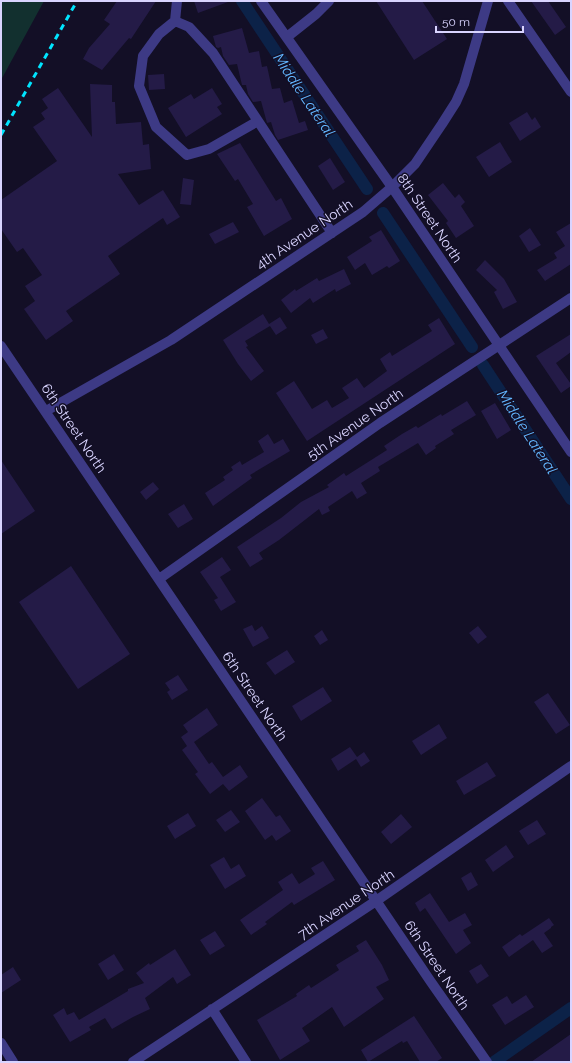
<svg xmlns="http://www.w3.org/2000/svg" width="572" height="1063" viewBox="0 0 572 1063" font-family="Raleway,sans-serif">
<rect width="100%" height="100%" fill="#130f26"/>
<!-- green -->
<path fill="#12302f" d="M1,1H44L1,80Z"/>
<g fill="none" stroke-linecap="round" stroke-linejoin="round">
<!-- canal -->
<path stroke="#0c2248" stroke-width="12" d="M242,1L367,189
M383,213L472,347
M483,365L571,499
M494,1062L571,1008"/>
</g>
<!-- building -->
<path fill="#241b47" d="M117,1H156L131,39L129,38L102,70L83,59L89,48L110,24L104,20Z
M194,1H228V2L198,13Z
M376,1H422L447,39L414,60Z
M531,1H548L566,27L555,35Z
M242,28L249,53L259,51L262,67L267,66L272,89L280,88L284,103L292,100L299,123L305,121L308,130L278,140L275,135L271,122L267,123L261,101L253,102L248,94L246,85H242L237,64L229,65L223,56L221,47L218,48L216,47L213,36Z
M164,74L165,89L149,90L148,75Z
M90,84L112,85V102H115L116,124L141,122L143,145L149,144L151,169L118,174L139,205L163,190L180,217L167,225L163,218L108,256L120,274L66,311L73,321L46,340L24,309L35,301L25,286L42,275L23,248L17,252L1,229V200L57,161L33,127L45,119L41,113L48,108L42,99L58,88L92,137Z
M212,88L222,104L217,107L222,114L186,137L168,108L191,94L194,99Z
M527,112L532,120L535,117L541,127L520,141L509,123Z
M500,142L512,162L489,177L476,157Z
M240,143L276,201L281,198L292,219L264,236L247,207L253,204L238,179L235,181L217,154Z
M330,158L345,182L333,190L318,166Z
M183,178L194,180L191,205L180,204Z
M443,183L455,198L459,194L465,202L461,206L474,226L456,238L446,223L448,221L428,195Z
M233,222L239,232L215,244L209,234Z
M571,223V264L545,281L537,270L557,258L554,253L565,246L556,232Z
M530,228L541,245L529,252L519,236Z
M381,230L400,261L389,268L387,266L372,275L365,263L355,270L347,257L372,241L369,237Z
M485,260L504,279L517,302L503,309L494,292L497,290L476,270Z
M344,269L351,284L336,292L335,289L313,303L310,298L291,313L281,300L295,289L296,291L317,278L319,281Z
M263,314L269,324L280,317L287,328L276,335L270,326L245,341L248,346L246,347L264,371L251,381L238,364L223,340Z
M439,318L455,344L307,441L276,393L294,381L312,409L327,400L332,408L349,398L342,388L357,378L364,388L387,371L380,359L390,352L392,356L432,331L428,325Z
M323,329L328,338L316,344L311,335Z
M571,334V352L556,363L571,384V386L561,393L536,356Z
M467,401L476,415L451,430L454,434L435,446L436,448L426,455L418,443L378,467L380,471L361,483L367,493L357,499L352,491L328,507L330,511L322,515L319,509L279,540L259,553L263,559L250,567L237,547L281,518L301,502L329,487L327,485L344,473L346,476L387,450L384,446L402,434L416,426L418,428L441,414L442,416Z
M495,403L511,430L497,439L481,411Z
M268,434L274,444L283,439L290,451L250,475L252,478L213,506L205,493L225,480L223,477L233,470L231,467L240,461L242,465L264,452L258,441Z
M1,460L35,511L1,534Z
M153,482L159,489L146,500L140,492Z
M184,504L193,519L178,528L168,514Z
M222,557L231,570L220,577L236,602L221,611L214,600L218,598L200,572Z
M71,566L130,654L78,689L19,602Z
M252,625L255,631L262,626L269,638L253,647L243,629Z
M478,626L487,637L478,644L469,633Z
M322,630L328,640L320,645L314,636Z
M287,650L295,662L275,675L266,663Z
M178,675L188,690L172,700L167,692L170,690L165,683Z
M323,687L332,701L301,721L292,706Z
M548,693L570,725L556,734L534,702Z
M207,708L218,725L194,742L209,764L212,762L223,777L240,765L248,777L229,791L223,784L210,794L195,774L198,772L182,750L187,746L181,737L188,732L183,725Z
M439,724L447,738L421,755L412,741Z
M350,747L357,757L364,752L370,761L361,767L356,759L338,771L331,759Z
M487,762L496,776L464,795L456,781Z
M262,798L276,817L280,815L291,831L276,841L272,835L265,840L245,811Z
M231,810L240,822L225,832L216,820Z
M188,813L196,826L175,839L167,826Z
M401,814L412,827L391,844L381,832Z
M537,820L546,834L528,845L519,831Z
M506,845L514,857L493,872L485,860Z
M224,857L231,869L239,864L246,876L225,889L210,865Z
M323,861L335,880L294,905L292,902L265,922L267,924L251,935L240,920L283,890L278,882L292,873L299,884L315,874L311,868Z
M471,872L478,885L468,891L461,878Z
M430,893L449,922L465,913L472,925L463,930L471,943L456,954L425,908L420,912L415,903Z
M549,918L554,925L551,927V928L544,933L553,946L542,953L533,940L509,957L502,947L520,934L522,936Z
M215,931L225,946L210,955L200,940Z
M366,940L382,965L389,980L376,987L384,999L344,1027L332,1007L302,1028L310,1041L280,1060L257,1020L297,996L296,994L309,985L311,988L339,970L336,965L359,951L356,946Z
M175,949L191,975L177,984L173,977L145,998L150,1009L133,1017L112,1029L105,1018L89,1027L91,1030L70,1042L53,1015L64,1008L67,1015L74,1012L79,1020L128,991V989L144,983L136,973L149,963L150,965Z
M114,954L124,970L108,980L98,964Z
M481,964L489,976L477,984L469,971Z
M13,967L21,980L1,993V975Z
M526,995L534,1007L505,1025L492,1005L507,996L512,1004Z
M414,1016L442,1058L436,1062H420L407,1041L403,1043L402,1041L368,1062L361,1050Z
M571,1034V1062H531Z"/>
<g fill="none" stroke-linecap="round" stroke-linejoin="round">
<!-- minor -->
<path stroke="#3d3a85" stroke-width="10" d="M261,1L392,187L571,452
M508,1L571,92
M175,21L189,27L213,53L258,121L209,149L187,155L156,127L139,86L143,56L159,34Z
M175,21L177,1
M287,37L316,14L329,1
M258,121L332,233
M1,346L431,982L487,1062
M46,411L171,340L363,212L392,187L415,164L442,124L456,102L464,84L488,1
M159,579L380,423L571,298
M212,1009L246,1062
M1,1043L13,1062
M133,1062L376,901L571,766"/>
<!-- rail -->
<path stroke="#00e5ff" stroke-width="3" stroke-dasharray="6 5" stroke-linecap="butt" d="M1,135L77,1"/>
</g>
<g text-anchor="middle" stroke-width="3" stroke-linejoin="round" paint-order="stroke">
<!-- street labels -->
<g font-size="14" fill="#d9d4ff" stroke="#130f26">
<text transform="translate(430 218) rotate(56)" y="5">8th Street North</text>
<text transform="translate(304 234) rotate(-34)" y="5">4th Avenue North</text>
<text transform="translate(355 424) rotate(-35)" y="5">5th Avenue North</text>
<text transform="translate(74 428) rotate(56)" y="5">6th Street North</text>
<text transform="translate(255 696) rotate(56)" y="5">6th Street North</text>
<text transform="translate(346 904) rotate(-34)" y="5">7th Avenue North</text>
<text transform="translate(437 965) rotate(56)" y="5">6th Street North</text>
</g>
<!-- water labels -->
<g font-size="15" font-style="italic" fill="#62b6ff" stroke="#130f26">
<text transform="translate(304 95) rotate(56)" y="5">Middle Lateral</text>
<text transform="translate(527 432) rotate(57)" y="5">Middle Lateral</text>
</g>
</g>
<!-- border -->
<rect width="572" height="1063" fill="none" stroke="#d9d4ff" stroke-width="4"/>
<!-- scale -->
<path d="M436 26v6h87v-6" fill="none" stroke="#d9d4ff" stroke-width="2"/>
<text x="442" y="26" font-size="12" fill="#d9d4ff" stroke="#130f26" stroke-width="3" paint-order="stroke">50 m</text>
</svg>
